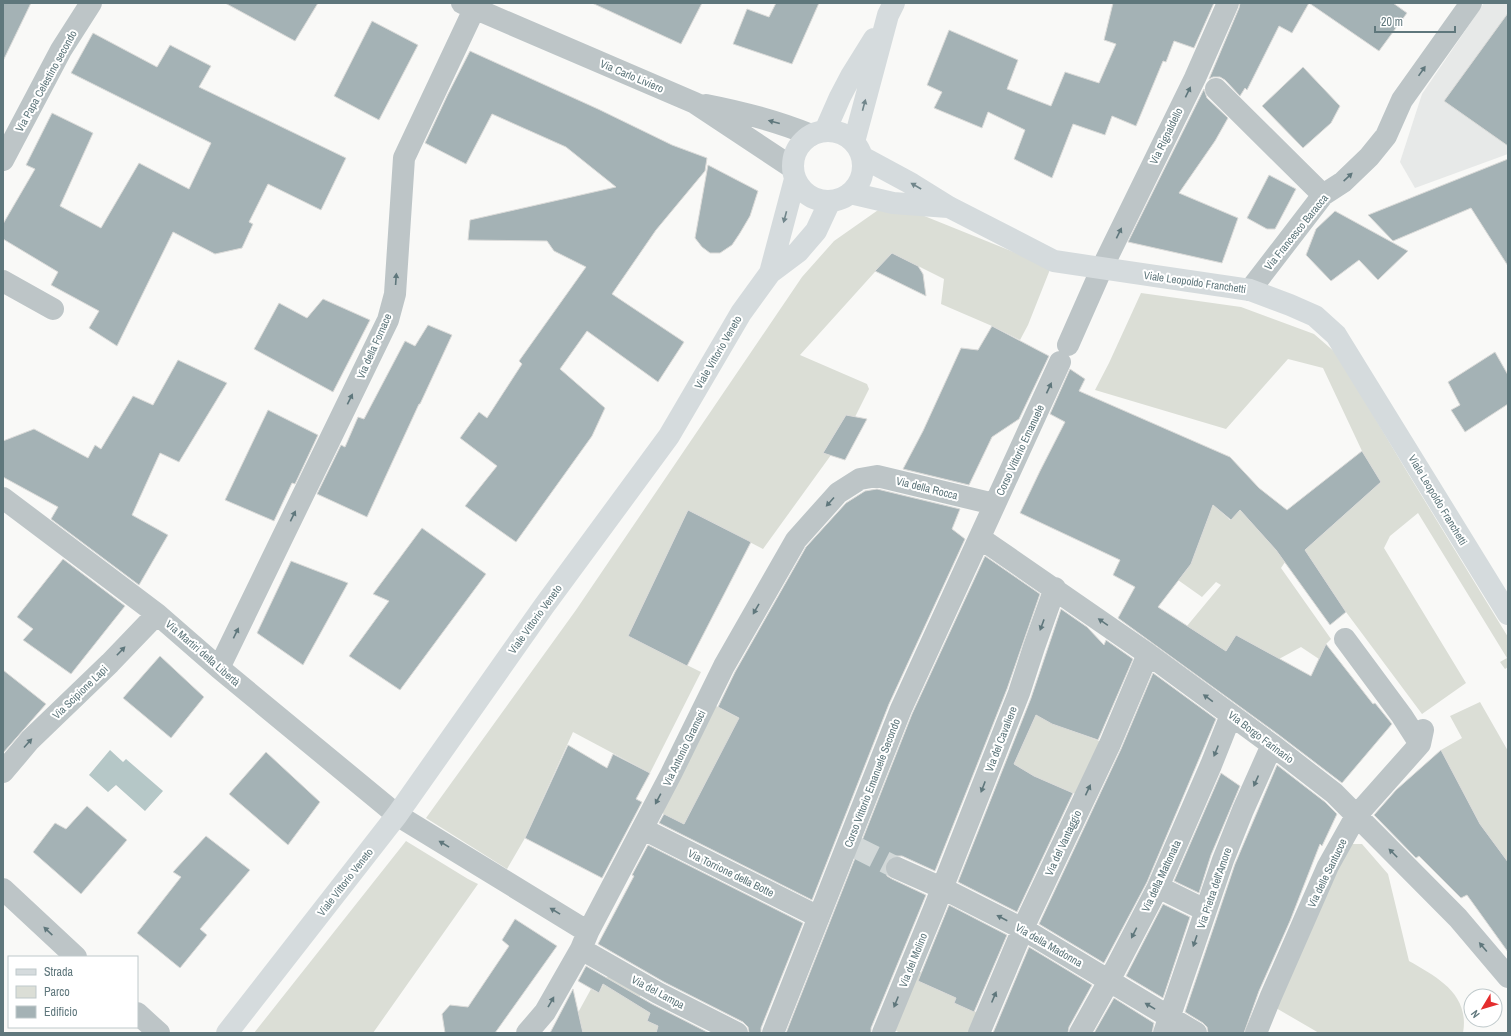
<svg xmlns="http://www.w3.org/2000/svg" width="1511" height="1036" viewBox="0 0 1511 1036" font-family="'Archivo Narrow',sans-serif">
<rect width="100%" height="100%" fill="#f9f9f7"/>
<!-- built -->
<path fill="#e7e9e8" d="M1484,3H1508V154L1415,188L1400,162L1422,94Z"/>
<!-- green -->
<path fill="#dbded6" d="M897,205L1051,267L1028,325L1020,340L992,326L941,304L944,279L892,253L800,355L867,384L869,389L855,417L846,415L823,453L831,455L763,549L688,510L628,636L701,672L650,773L573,732L525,838L507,869L426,818L576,610L802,277L834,241L881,208Z
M1141,293L1241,307L1314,334L1336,353L1409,475L1508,637V667L1505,669L1500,662L1507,658L1418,513L1390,536L1384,548L1466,683L1422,714L1346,612L1305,550L1381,482L1362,451L1323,368L1288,359L1226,429L1095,390L1109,363Z
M1206,498L1230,520L1240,510L1276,550L1285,562L1281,568L1331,639L1326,644L1319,659L1301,647L1279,659L1236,635L1226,651L1187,626L1221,585L1216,582L1202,597L1178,580L1186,571Z
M1480,702L1508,751V862L1480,824L1441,750L1462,738L1450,716Z
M716,706L742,720L684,824L662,813Z
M1036,715L1051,723L1102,742L1078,795L1034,776L1014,764Z
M406,841L468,879L478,884L373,1033H254Z
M1347,844H1362L1388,874L1409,961C1437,977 1470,994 1463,1033H1319L1276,1008Z
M916,971L924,973L921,982L944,993L962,984L954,1003L981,1014L973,1033H900L889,1027Z
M609,974L642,992L636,1004L650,1013L647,1021L658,1026L656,1033H581L574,1020L591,989L599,993Z"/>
<!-- water -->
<path fill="#b5c7c7" d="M110,750L123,762L126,759L163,791L145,811L116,785L108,792L89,775Z"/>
<!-- building -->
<path fill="#a4b2b5" stroke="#dbdbd9" d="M3,3H31L3,61Z
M225,3H318L295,41Z
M592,3H702L681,44Z
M776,3H819L792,64L733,44L747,9L769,17Z
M1113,3H1214L1194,48L1174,41L1166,62L1163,61L1136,126L1112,116L1105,135L1073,124L1052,178L1014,159L1025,130L988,112L982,128L934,108L942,92L927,85L949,30L1018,60L1007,89L1051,106L1065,72L1099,83L1116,44L1104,40Z
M1240,3H1393L1407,13L1379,51L1309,3L1292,33L1279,26L1247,90L1245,88L1240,96L1225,80L1220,77H1213L1209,79L1239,8Z
M1508,13V146L1444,101Z
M372,21L418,45L379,120L334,96Z
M93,33L157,67L170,45L211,66L199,87L346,158L321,210L268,184L249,222L253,224L242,248L215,254L173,232L117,346L89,328L99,311L51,285L58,272L3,239V224L35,169L26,165L52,113L93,133L60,206L101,228L139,163L189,189L211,143L71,73Z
M470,51L598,109L672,145L707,158L705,171L656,230L612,294L684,342L658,382L587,331L560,369L605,408L592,436L516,542L465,506L497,466L460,438L479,412L487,418L522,364L519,361L586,267L554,251L547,241L468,240L470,220L616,187L566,147L492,114L466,164L425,143L448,94Z
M1303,67L1340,106L1331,123L1303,148L1262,106Z
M1204,89L1207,98L1228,118L1215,141L1179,193L1238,218L1222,263L1128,242Z
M1508,159V266L1471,208L1393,241L1368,215Z
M708,165L758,191L750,216L740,233L732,245L720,253H710L702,247L695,238Z
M1269,175L1296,189L1275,229H1267L1247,218Z
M1335,211L1408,251L1378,280L1359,260L1331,281L1306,255L1316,229Z
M892,253L918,266L923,274L926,296L875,271Z
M323,299L370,320L333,392L254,349L279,303L307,318Z
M428,325L452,335L420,404H419L367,517L317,494L341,445L345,447L358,417L364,419L405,341L415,346Z
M992,326L1049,356L1019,419L992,437L969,485L903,469L923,431L961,348L978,350Z
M1495,352L1508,375V404L1465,432L1451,410L1460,405L1448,382Z
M178,360L227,383L179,462L160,453L132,515L168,535L139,585L51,519L58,507L3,477V441L34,429L88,458L95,445L101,449L133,396L153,405Z
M1070,369L1085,379L1079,391L1230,457L1259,488L1287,510L1362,451L1381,482L1305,550L1346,612L1330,625L1276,550L1240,510L1231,520L1213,505L1191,564L1158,607L1226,651L1236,635L1311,676L1326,644L1373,704L1375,703L1392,724L1342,783L1279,735L1118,618L1135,587L1113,575L1120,560L1020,513L1040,471L1065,422L1050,414Z
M268,410L318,435L295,484L292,483L274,521L225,500Z
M846,415L867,419L845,460L823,453Z
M877,489L960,509L952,529L965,539L889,704L812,900L659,823L664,814L684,824L739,718L718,707L735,672L806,547L846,503L865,491Z
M688,510L751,542L687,666L628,636Z
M422,528L486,574L400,690L349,656L389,601L373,594Z
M985,556L1040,594L1007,689L935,871L902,856H895L890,858L885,863V870L887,876L892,879L926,895L871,1028V1033H786L912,714Z
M63,559L125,606L71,674L23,640L33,629L17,617Z
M291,561L348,583L303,665L257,633Z
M1061,609L1087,627L1104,645L1106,640L1133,659L1098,740L1052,724L1036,715L1014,764L1034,776L1073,793L1017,912L958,882L1031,698Z
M160,656L204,697L171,738L123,698Z
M3,670L46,704L3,753Z
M1153,673L1216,719L1147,882L1104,963L1039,924L1121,749Z
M568,745L607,768L613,754L650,773L636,799L642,802L602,878L525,838Z
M1441,750L1480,824L1508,862V952L1467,895L1461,898L1419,856L1416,858L1374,815L1396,790Z
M266,752L320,802L288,845L229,794Z
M1277,765L1325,802L1337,814L1322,846L1320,844L1290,921L1259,991L1244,1033H1208L1207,1027L1203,1023L1185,1012L1235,864Z
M1221,773L1240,786L1211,855L1199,893L1174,881Z
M87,806L127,840L81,894L33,852L55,823L66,829Z
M206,836L250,870L200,929L207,935L180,968L137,933L181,877L173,872Z
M648,845L803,923L761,1028V1033H749L748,1027L743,1022L664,982L598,944L634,876L632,875Z
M1163,904L1190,917L1163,998L1126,976Z
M949,905L1007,935L974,1012L954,1003L956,998L918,981Z
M515,919L557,946L495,1033H445L442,1014L450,1005L468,1007L509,946L502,940Z
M1029,947L1092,985L1069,1027L1068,1033H993Z
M586,966L652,1004L709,1033H656L658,1026L647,1021L650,1013L603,984L599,993L578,981Z
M573,989L583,1033H550Z
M1114,998L1154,1023L1152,1033H1094Z"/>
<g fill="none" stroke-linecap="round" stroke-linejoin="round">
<!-- minor-tunnel -->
<path stroke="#d2d8d8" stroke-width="22" stroke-dasharray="22 11" stroke-linecap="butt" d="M855,847L897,868"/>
<!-- minor -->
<path stroke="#bdc5c7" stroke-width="22" d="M462,3L695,103L793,168
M1216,89L1323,195
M706,105C742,112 777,121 811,135
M3,160L61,50L91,3
M3,281L53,309
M1250,290L1323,195L1343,182L1369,157L1386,136L1402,100L1471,3
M1068,345L1102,268L1195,78L1228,3
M3,498L157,614L219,668L397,815L588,932
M980,538L1148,654L1272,745L1334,793L1458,918L1508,977
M1345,639L1402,716L1420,744
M219,668L388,320L395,294L404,158L477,3
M3,772L30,740L110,663L157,614
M643,829L819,917
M897,868L942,888L1023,929L1196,1033
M1158,887L1205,910
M3,889L76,957
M581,949L658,993L737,1033
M137,1013L159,1033
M527,1033L545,1012L581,949L588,932L671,774L724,666L796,540L838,493L860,479L877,476L994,504
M773,1033L901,709L1060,362
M883,1033L934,909L1019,693L1034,647L1055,588
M979,1033L1025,924L1110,744L1148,654
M1080,1033L1109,981L1158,887L1211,765L1231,715
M1164,1033L1223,860L1243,810L1272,745
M1256,1033L1271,996L1328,866L1356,816L1420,744L1423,730"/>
<!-- major -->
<path stroke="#d5dbdd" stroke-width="22" d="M793 166a35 35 0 1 1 70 0a35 35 0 1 1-70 0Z
M825,131L840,97L851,76L874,39
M854,142L888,15L894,3
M862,157L912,184L949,207L1054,261L1250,290L1290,305L1315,316L1336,335L1508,614
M850,193L893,203L948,207
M770,273L798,252L816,231L830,201
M227,1033L397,815L544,606L669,436L741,313L770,273L795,179"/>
</g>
<!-- one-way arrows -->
<defs><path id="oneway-solid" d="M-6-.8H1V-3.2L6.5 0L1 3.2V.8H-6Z"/></defs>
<g fill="#5f777c">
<use href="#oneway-solid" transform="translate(1422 71) rotate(-55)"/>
<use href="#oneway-solid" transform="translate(1188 92) rotate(-64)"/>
<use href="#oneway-solid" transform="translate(774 122) rotate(-165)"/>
<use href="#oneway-solid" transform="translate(1348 177) rotate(-43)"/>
<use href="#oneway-solid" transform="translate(1119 233) rotate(-64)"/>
<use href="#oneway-solid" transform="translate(396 279) rotate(-86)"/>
<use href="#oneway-solid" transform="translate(1049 388) rotate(-65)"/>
<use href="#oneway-solid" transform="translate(350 399) rotate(-64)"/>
<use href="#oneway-solid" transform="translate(830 502) rotate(132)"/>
<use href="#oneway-solid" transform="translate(293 516) rotate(-64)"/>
<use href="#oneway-solid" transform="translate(756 609) rotate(120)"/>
<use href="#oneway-solid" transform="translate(1103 622) rotate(-145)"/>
<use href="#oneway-solid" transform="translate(1042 625) rotate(110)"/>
<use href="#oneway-solid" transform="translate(236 633) rotate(-64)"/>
<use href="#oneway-solid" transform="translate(121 651) rotate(-46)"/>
<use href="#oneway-solid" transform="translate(1208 698) rotate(-144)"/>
<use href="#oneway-solid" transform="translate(28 743) rotate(-48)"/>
<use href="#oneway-solid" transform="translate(1216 751) rotate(112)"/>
<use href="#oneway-solid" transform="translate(1256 781) rotate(114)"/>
<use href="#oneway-solid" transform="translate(983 787) rotate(111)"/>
<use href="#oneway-solid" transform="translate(1088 790) rotate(-65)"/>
<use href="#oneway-solid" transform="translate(658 799) rotate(118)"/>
<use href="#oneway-solid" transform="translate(444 844) rotate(-149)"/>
<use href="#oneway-solid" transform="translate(1393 853) rotate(-135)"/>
<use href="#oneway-solid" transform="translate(555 911) rotate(-149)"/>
<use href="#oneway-solid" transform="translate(1002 918) rotate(-152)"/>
<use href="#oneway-solid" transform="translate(48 931) rotate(-137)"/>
<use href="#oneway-solid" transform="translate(1134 933) rotate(117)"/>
<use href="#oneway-solid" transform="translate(1195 941) rotate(109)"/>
<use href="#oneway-solid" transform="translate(1483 947) rotate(-130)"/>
<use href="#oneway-solid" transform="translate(994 997) rotate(-67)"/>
<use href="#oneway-solid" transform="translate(551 1002) rotate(-60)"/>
<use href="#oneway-solid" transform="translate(896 1002) rotate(112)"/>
<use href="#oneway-solid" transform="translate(1150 1006) rotate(-149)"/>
</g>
<g fill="#71868b">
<use href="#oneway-solid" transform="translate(864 105) rotate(-75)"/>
<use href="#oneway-solid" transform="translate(916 186) rotate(-150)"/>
<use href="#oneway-solid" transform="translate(785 217) rotate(105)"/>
</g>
<g text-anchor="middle" stroke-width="4" stroke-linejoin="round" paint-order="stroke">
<!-- street labels -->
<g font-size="11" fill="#5f777c" stroke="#fff">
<text transform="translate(632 76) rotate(23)" y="4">Via Carlo Liviero</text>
<text transform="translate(46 81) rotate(-61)" y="4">Via Papa Celestino secondo</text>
<text transform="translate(1166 136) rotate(-64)" y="4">Via Rignaldello</text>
<text transform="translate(1296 232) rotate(-51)" y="4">Via Francesco Baracca</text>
<text transform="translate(1195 282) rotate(8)" y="4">Viale Leopoldo Franchetti</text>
<text transform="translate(374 346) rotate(-66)" y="4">Via della Fornace</text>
<text transform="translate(718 352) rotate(-60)" y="4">Viale Vittorio Veneto</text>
<text transform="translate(1020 450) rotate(-65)" y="4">Corso Vittorio Emanuele</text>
<text transform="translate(927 488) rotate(14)" y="4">Via della Rocca</text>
<text transform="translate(1438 500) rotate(59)" y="4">Viale Leopoldo Franchetti</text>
<text transform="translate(535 619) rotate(-54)" y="4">Viale Vittorio Veneto</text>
<text transform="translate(203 653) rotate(41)" y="4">Via Martiri della Libertà</text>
<text transform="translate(80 692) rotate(-44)" y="4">Via Scipione Lapi</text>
<text transform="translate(1261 737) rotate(37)" y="4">Via Borgo Farinario</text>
<text transform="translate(1001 739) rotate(-69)" y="4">Via del Cavaliere</text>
<text transform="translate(684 748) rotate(-64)" y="4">Via Antonio Gramsci</text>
<text transform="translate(872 783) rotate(-69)" y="4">Corso Vittorio Emanuele Secondo</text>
<text transform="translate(1063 843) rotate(-65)" y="4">Via del Vantaggio</text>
<text transform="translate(731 873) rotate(26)" y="4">Via Torrione della Botte</text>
<text transform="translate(1327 873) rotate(-64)" y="4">Via delle Santucce</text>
<text transform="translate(1161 876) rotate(-65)" y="4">Via della Mattonata</text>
<text transform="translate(345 882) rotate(-52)" y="4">Viale Vittorio Veneto</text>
<text transform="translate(1214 888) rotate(-71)" y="4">Via Pietra dell'Amore</text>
<text transform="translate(1049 945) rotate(30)" y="4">Via della Madonna</text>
<text transform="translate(913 960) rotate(-68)" y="4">Via del Molino</text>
<text transform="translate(658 992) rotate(28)" y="4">Via del Lampa</text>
</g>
</g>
<!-- border -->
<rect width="1511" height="1036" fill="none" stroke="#5f777c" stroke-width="8"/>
<!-- legend -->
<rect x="8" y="956" width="130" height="72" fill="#ffffff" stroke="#bfc9cb"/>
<rect x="16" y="969" width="20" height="6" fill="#d5dbdd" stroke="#bfc9cb"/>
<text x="44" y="976" font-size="12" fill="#5f777c">Strada</text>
<rect x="16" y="986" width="20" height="12" fill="#dbded6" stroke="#bfc9cb"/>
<text x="44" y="996" font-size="12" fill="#5f777c">Parco</text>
<rect x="16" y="1006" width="20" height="12" fill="#a4b2b5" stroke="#bfc9cb"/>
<text x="44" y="1016" font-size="12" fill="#5f777c">Edificio</text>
<!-- north arrow -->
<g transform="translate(1483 1008) rotate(232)"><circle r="19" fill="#ffffff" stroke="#bfc9cb"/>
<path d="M0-3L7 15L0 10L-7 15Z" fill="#e42d2e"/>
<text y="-6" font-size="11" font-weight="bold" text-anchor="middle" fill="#5f777c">N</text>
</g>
<!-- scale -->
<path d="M1375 26v6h80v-6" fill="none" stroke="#5f777c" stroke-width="2"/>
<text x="1381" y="26" font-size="12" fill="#5f777c" stroke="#ffffff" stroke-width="3" paint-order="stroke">20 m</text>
</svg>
